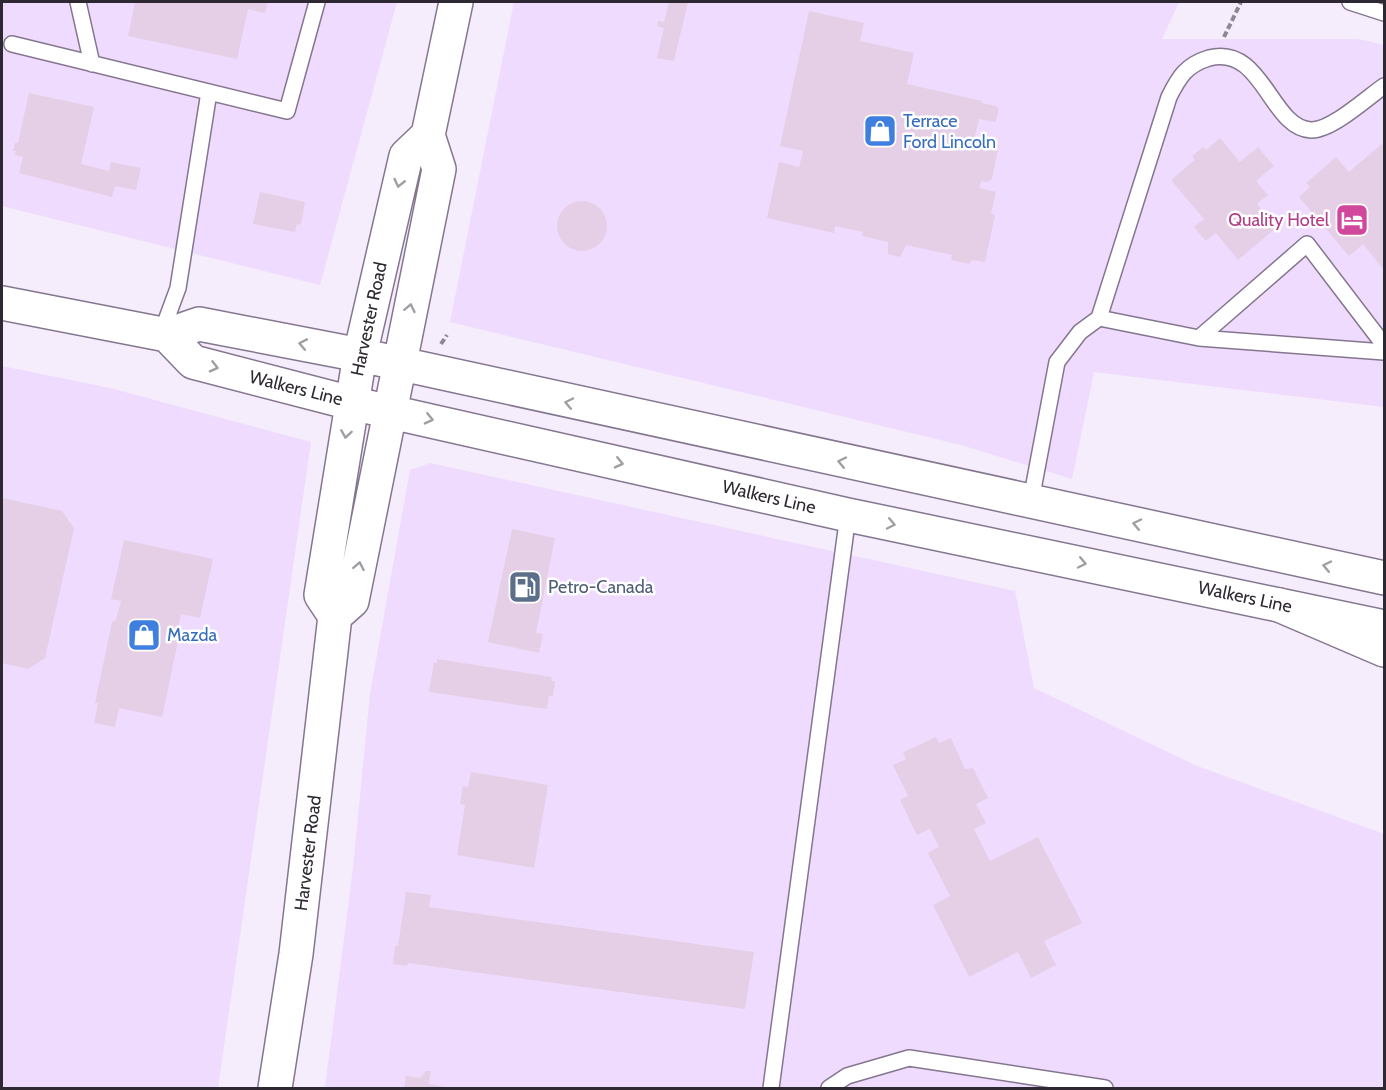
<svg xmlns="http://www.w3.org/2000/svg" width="1386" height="1090" viewBox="0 0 1386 1090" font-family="Cabin,sans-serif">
<rect width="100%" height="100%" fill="#f5ecfc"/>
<!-- built -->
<path fill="#efdbfd" d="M2,2H397L320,285L2,206Z
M514,2H1179L1162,39H1358L1384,45V407L1094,372L1072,479L961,445L450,322Z
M2,366L110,388L311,442L218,1088H2Z
M430,463L1015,591L1034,688L1197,766L1384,834V1088H325L353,868L370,694L410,470Z"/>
<!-- building -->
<path fill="#e5cfe7" d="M135,2H268L265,13L248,9L237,59L128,36Z
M669,2H688L674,61L657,58L664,28L657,26L658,21L664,22Z
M809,11L864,23L860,41L914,53L907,84L982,101V103L999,107L996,122L979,119L974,140L999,145L992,179L987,182L981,181L979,188L996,192L991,214L995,215L985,262L971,260L970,264L951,260L952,255L906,245L900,257L888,254V242L862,236L863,232L835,226L834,233L767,218L779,162L799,167L803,151L780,146Z
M29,93L94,107L81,164L109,171L111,162L141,168L136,190L115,186L112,197L19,173L23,157L15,155L16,151H13L15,143H18Z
M1220,138L1240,162L1258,147L1274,166L1256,181L1268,195L1257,204L1276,228L1238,260L1216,233L1206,241L1194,227L1204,219L1171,180L1195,160L1192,156L1203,147L1206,150Z
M1384,142V270L1363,244L1349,256L1299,197L1310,187L1306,183L1336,157L1349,172Z
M260,192L305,202L301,225L297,224L295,232L253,224Z
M557 226a25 25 0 1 1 50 0a25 25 0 1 1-50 0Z
M2,498L62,511L74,528L45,658L28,669L2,663Z
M512,529L555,538L536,633L543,634L539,653L488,642Z
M124,540L213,559L200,618L181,614L177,633L179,637L162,717L119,708L115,727L94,723L98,703H95L112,622L116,620L121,601L111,599Z
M437,659L552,677L551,681H555L553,696H549L547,709L429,692L434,662L437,663Z
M936,737L939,743L951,738L965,769L973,768L988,798L976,804L986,823L974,829L990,861L1038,837L1082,923L1044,941L1056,965L1031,978L1018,952L969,977L933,905L950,896L928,853L939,847L930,829L917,835L900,800L908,796L893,765L906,759L903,753L906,751Z
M471,772L548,785L534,868L457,855L465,805L460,804L463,786L468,787Z
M406,892L431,895L429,907L754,952L745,1009L408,963L407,966L393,964L395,946H398Z
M426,1071H431L429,1084L451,1088H404L406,1076L420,1078Z"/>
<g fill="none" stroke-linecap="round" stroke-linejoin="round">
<defs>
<path id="lane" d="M78,2L92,64
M1350,2L1384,13
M12,44L287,111L317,2
M1099,318L1169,97C1179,77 1186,65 1209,58C1263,44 1270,128 1311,130C1331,131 1367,98 1384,86
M161,334L178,288L209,92
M1199,338L1307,244L1384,345
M1031,500L1057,362L1080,332L1099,318L1199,338L1384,352
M771,1088L848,515
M829,1088L847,1076L909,1058L1105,1088"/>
<path id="secondary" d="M2,303L167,335L199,324L360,355L1384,578
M167,335L193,362L351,403L848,515L1384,627
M335,616L321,595L360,355L406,156L428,135
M275,1088L296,954L335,616L352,601L439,169L428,135L456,2"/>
<path id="highway" d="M1279,605L1384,650"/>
</defs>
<!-- lane casing -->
<use href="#lane" stroke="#85768f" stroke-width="18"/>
<!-- secondary casing -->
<use href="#secondary" stroke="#85768f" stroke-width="36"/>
<!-- highway casing -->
<use href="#highway" stroke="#85768f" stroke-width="36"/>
<!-- path -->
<path stroke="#8e8794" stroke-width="4" stroke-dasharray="6 3" stroke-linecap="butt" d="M1224,37L1241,2
M441,344L447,335"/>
<!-- lane -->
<use href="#lane" stroke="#fff" stroke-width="15"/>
<!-- secondary -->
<use href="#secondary" stroke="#fff" stroke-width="33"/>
<!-- highway -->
<use href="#highway" stroke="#fff" stroke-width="33"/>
</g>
<!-- one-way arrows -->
<defs><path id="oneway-chevron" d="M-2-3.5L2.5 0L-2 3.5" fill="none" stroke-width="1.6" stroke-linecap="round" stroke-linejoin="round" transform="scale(1.5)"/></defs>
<g stroke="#a19ea3">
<use href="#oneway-chevron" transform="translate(399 183) rotate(103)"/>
<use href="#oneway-chevron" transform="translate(410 308) rotate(-78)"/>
<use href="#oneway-chevron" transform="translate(303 344) rotate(-169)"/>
<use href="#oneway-chevron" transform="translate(214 367) rotate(14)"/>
<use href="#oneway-chevron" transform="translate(569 403) rotate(-168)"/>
<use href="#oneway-chevron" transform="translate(429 419) rotate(13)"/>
<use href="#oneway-chevron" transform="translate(346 434) rotate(99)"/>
<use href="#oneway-chevron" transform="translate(842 462) rotate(-168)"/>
<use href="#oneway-chevron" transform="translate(619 463) rotate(13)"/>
<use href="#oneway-chevron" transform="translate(891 524) rotate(12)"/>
<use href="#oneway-chevron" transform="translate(1137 524) rotate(-168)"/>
<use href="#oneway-chevron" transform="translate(1082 563) rotate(12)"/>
<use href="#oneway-chevron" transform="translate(359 566) rotate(-79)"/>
<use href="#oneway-chevron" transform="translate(1327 566) rotate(-168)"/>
</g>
<!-- icons -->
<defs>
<symbol id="shop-square" viewBox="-11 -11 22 22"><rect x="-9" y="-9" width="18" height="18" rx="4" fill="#3f7fe0" stroke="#fff"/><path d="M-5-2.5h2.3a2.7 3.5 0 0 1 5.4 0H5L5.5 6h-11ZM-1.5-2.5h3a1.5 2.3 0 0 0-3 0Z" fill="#fff"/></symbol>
<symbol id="hotel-square" viewBox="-11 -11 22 22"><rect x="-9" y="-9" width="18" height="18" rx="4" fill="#d1479c" stroke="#fff"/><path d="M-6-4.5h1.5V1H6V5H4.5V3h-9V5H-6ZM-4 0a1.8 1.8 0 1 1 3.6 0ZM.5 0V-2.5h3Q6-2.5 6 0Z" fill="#fff"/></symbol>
<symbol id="fuel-square" viewBox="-11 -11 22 22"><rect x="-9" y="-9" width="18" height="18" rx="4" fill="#5c6f8a" stroke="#fff"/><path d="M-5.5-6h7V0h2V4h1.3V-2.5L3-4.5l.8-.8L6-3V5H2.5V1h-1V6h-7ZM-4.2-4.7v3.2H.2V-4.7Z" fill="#fff"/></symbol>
</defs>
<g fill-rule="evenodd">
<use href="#shop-square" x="861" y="112" width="38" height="38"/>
<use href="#hotel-square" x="1333" y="201" width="38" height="38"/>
<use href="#fuel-square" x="506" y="568" width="38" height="38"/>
<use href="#shop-square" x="125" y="616" width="38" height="38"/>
</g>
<g text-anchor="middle" stroke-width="5" stroke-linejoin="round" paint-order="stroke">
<!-- shop labels -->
<g font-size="18" fill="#366cbe" stroke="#fff" text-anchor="start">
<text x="903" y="127">Terrace<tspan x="903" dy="21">Ford Lincoln</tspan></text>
<text x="167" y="641">Mazda</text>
</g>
<!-- hotel labels -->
<g font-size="18" fill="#b23c85" stroke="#fff" text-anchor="end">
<text x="1329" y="226">Quality Hotel</text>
</g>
<!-- street labels -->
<g font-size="18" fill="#2e2832" stroke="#fff">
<text transform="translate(369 319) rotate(-78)" y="6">Harvester Road</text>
<text transform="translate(296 388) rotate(14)" y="6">Walkers Line</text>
<text transform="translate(769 497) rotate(13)" y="6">Walkers Line</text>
<text transform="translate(1245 597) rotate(12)" y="6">Walkers Line</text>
<text transform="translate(308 853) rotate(-83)" y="6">Harvester Road</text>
</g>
<!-- service labels -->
<g font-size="18" fill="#4e5e75" stroke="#fff" text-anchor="start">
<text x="548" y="593">Petro-Canada</text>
</g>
</g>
<!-- border -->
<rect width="1386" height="1090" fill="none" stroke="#2e2832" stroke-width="6"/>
</svg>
